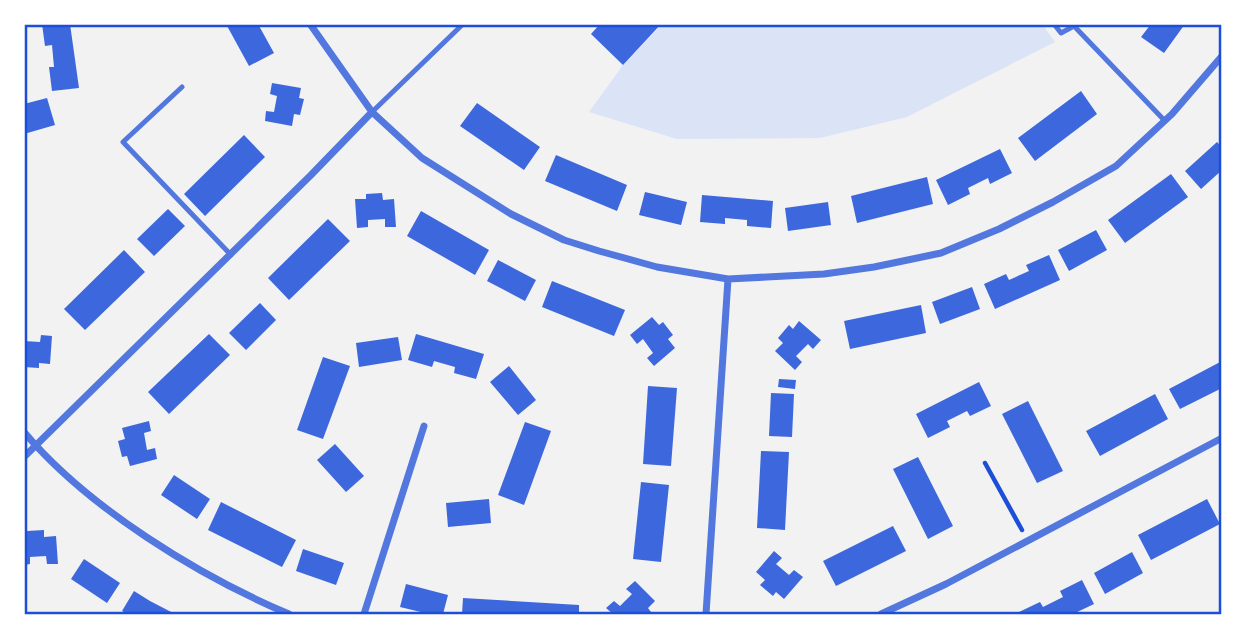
<svg xmlns="http://www.w3.org/2000/svg" width="1246" height="639" viewBox="0 0 1246 639" font-family="Rubik,sans-serif">
<rect width="100%" height="100%" fill="#f2f2f2"/>
<!-- green -->
<path fill="#dbe4f7" d="M1042,24L1055,42L907,117L820,138L677,139L589,112L623,65L661,25Z"/>
<!-- building -->
<path fill="#3d67dc" d="M42,24H70L79,88L52,91L49,67H54L52,45L45,46Z
M226,24H258L274,53L249,66Z
M600,24H661L623,65L591,34Z
M1151,24H1185L1164,53L1141,37Z
M272,83L301,88L299,98L304,99L300,115L294,114L292,126L265,121L266,111L274,112L277,96L270,94Z
M1081,91L1097,114L1035,161L1018,138Z
M47,98L55,125L24,134V104Z
M477,103L540,147L524,170L460,126Z
M244,135L265,157L205,216L184,194Z
M1217,142L1222,147V170L1201,189L1185,171Z
M1000,149L1012,173L990,184L988,178L968,188L970,194L948,205L936,180Z
M556,155L627,185L617,211L545,181Z
M1171,174L1188,197L1125,243L1108,220Z
M927,177L933,204L857,223L851,196Z
M645,192L687,202L681,225L639,215Z
M382,193L383,200L394,199L396,227H385V219L368,220V227L357,228L355,199H366V194Z
M702,195L773,201L771,228L747,226V220L725,218V224L700,222Z
M828,202L831,225L788,231L785,208Z
M168,209L185,226L154,256L137,239Z
M421,211L489,250L475,275L407,236Z
M328,219L350,241L289,300L268,278Z
M1096,230L1107,250L1069,271L1058,250Z
M124,250L145,272L85,330L64,309Z
M1049,255L1060,280L995,309L984,284L1006,274L1009,280L1029,271L1026,265Z
M498,260L536,280L525,301L487,281Z
M552,281L625,310L614,336L542,307Z
M972,287L980,309L940,324L932,302Z
M260,303L276,320L246,350L229,333Z
M921,305L926,333L850,349L844,321Z
M652,317L659,325L663,322L673,335L668,339L675,348L654,366L647,358L653,353L643,339L637,344L630,335Z
M799,321L821,340L813,349L808,344L796,356L802,362L795,370L775,351L783,343L778,338L789,325L793,329Z
M209,334L230,355L169,414L148,392Z
M416,334L484,354L476,379L454,373L455,367L434,361L432,367L408,360Z
M41,335L52,336L50,364L39,363V368L24,367V341L40,342Z
M398,337L402,360L359,367L356,343Z
M323,357L350,366L323,439L297,430Z
M1222,361V388L1180,409L1169,389Z
M509,366L536,400L518,415L490,382Z
M779,379L796,380L795,389L778,387Z
M979,382L991,406L970,416L967,411L947,421L950,427L928,438L916,414Z
M648,386L677,388L671,466L643,464Z
M771,393L794,394L792,437L769,436Z
M1155,394L1168,419L1100,456L1086,431Z
M1028,401L1063,471L1037,483L1002,414Z
M149,421L151,431L144,433L147,450L155,448L157,459L130,466L127,456L122,457L118,441L125,439L122,428Z
M525,422L551,431L524,505L498,495Z
M335,444L364,476L346,492L317,460Z
M761,451L789,452L785,530L757,528Z
M918,457L953,526L928,539L893,469Z
M174,475L210,499L197,519L161,495Z
M641,482L669,485L661,562L633,559Z
M489,499L491,523L448,527L446,503Z
M1207,499L1220,524L1151,560L1138,535Z
M221,502L296,540L282,567L208,530Z
M893,526L906,551L836,586L823,561Z
M44,530V537L56,536L58,564H47L46,556L30,557V564L24,565V536H27V531Z
M303,549L344,563L336,585L296,571Z
M774,551L782,558L776,564L789,575L794,570L803,577L784,599L776,592L773,596L760,585L765,580L756,572Z
M1132,552L1143,573L1105,594L1094,573Z
M84,559L120,583L107,603L71,579Z
M1082,580L1094,604L1073,614H1020L1019,612L1040,602L1043,607L1063,597L1060,591Z
M635,581L655,601L648,608L651,612L649,614H613L606,608L614,601L620,606L632,594L626,589Z
M406,584L448,595L443,614H429L400,607Z
M134,591L150,601L175,614H128L122,611Z
M463,598L579,605V614H462Z"/>
<g fill="none" stroke-linecap="round" stroke-linejoin="round">
<!-- path -->
<path stroke="#1d4ed8" stroke-width="4.5" d="M985,463L1022,530"/>
<!-- service -->
<path stroke="#5277de" stroke-width="5" d="M1054,24L1061,33L1074,26L1165,121
M182,87L123,142L231,255
M372,112L463,24"/>
<!-- minor -->
<path stroke="#5277de" stroke-width="7" d="M310,24L372,112L422,158L511,214L564,240L599,251L657,267L728,279L824,274L874,267L941,253L999,229L1053,202L1116,166L1172,114L1222,56
M24,432C88,508 199,576 289,614
M24,457L311,175L372,112
M364,614L424,426
M706,614L728,279
M881,614L946,584L1222,438"/>
</g>
<!-- border -->
<rect width="1246" height="639" fill="none" stroke="#ffffff" stroke-width="52"/>
<rect x="26" y="26" width="1194" height="587" fill="none" stroke="#1d4ed8" stroke-width="2.5"/>
</svg>
